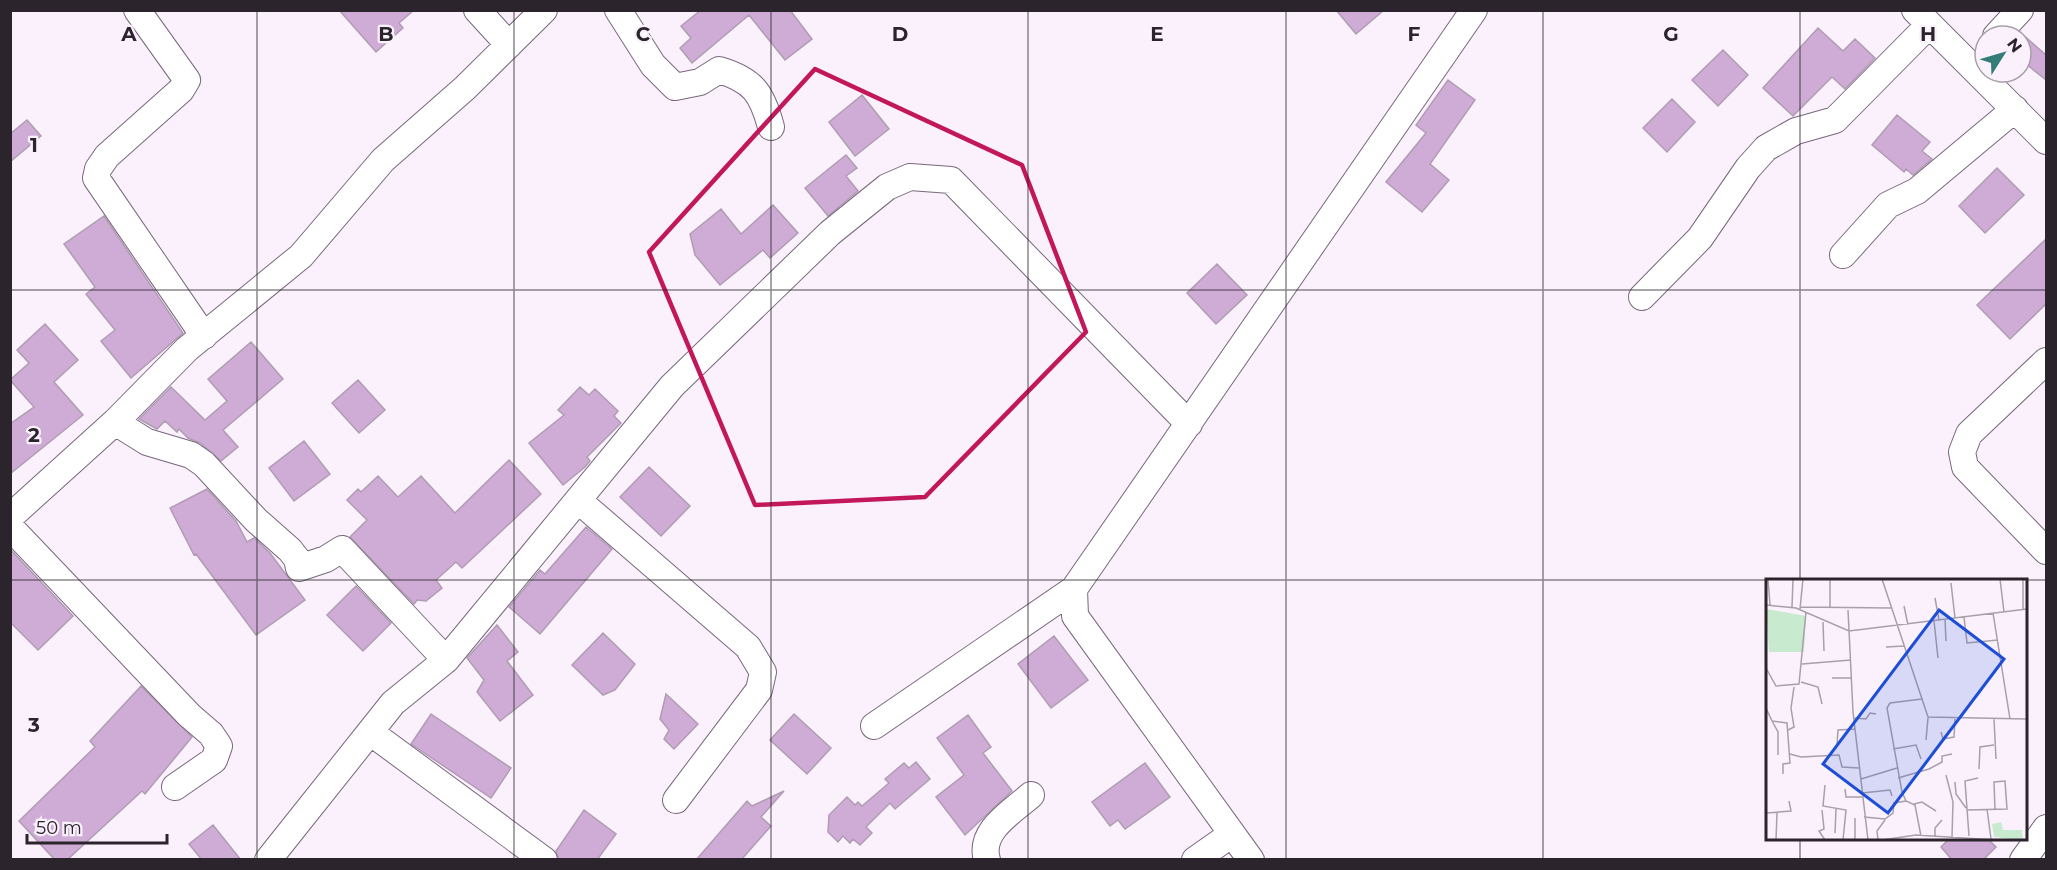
<svg xmlns="http://www.w3.org/2000/svg" width="2057" height="870" viewBox="0 0 2057 870" font-family="Montserrat,sans-serif">
<rect width="100%" height="100%" fill="#faf1fc"/>
<!-- building -->
<path fill="#ceacd5" stroke="#b09cb3" stroke-width="1.5" d="M339,10H414L399,23L403,28L376,52Z
M701,10H790L812,39L785,60L749,15L692,63L680,48L691,38L681,26Z
M1336,10H1384L1356,34Z
M1818,28L1843,51L1855,39L1875,58L1845,89L1832,77L1793,116L1763,88Z
M2021,33L2046,55V80L2021,60Z
M1723,50L1748,75L1718,106L1692,80Z
M1448,80L1475,100L1430,164L1449,180L1422,212L1386,182L1426,133L1416,125Z
M862,95L889,129L855,156L829,122Z
M1672,99L1695,122L1667,152L1643,128Z
M1897,115L1930,142L1922,151L1932,159L1913,175L1906,169L1904,172L1872,145Z
M27,120L41,136L10,162V134Z
M846,155L857,168L846,176L858,191L828,216L805,188Z
M1997,168L2024,195L1985,233L1959,206Z
M773,205L798,233L770,258L763,250L720,285L695,255L690,234L721,209L741,234Z
M104,216L183,333L131,378L101,341L115,330L86,294L95,287L64,244Z
M2046,239V304L2010,339L1977,305Z
M1217,264L1247,295L1216,324L1187,293Z
M45,324L78,360L54,382L83,415L10,474V424L34,407L10,380L29,363L17,350Z
M251,342L283,379L223,430L238,447L221,461L200,443L188,438L179,429L177,432L165,421L157,429L139,419L171,387L205,420L227,401L208,379Z
M358,380L385,410L359,433L332,403Z
M580,387L589,395L595,389L618,411L614,416L621,423L587,457L590,461L585,467L563,485L529,443L564,415L558,410Z
M304,441L330,474L294,501L269,468Z
M509,460L541,494L462,568L456,562L436,580L442,588L426,601L417,600L414,604L350,537L367,520L347,500L358,489L361,492L378,476L398,497L421,476L455,513Z
M649,467L690,506L661,536L620,497Z
M207,489L236,521L247,542L254,538L270,553L305,600L256,635L196,554L194,555L170,508Z
M586,527L612,549L540,634L509,607L540,570L545,574Z
M10,549L73,616L38,650L10,622Z
M356,586L391,623L363,651L327,615Z
M497,625L518,652L507,661L533,695L500,721L477,692L484,680L467,658Z
M603,633L635,664L615,690L603,695L572,665Z
M1054,636L1088,680L1051,708L1018,664Z
M141,686L192,737L145,794L142,791L67,860H55L19,821L95,747L90,741Z
M666,694L698,724L674,749L664,739L669,730L660,719Z
M431,714L511,768L491,798L411,744Z
M794,714L831,748L807,774L770,740Z
M968,715L991,747L983,753L1012,791L965,835L936,797L964,775L937,738Z
M916,762L930,779L895,809L890,803L866,827L872,833L860,845L853,839L850,843L843,836L838,842L828,832L829,815L847,797L855,805L858,802L862,806L889,783L885,779L904,763L909,768Z
M1145,763L1170,797L1125,829L1118,820L1110,826L1092,802Z
M784,791L761,817L771,826L741,860H696L747,801L752,806Z
M584,810L616,834L597,860H559L556,851Z
M213,825L241,860H202L189,844Z
M1950,838H1987L1996,847L1983,860H1952L1941,847Z"/>
<g fill="none" stroke-linecap="round" stroke-linejoin="round">
<defs>
<path id="minor" d="M137,10L187,80L181,90L107,156L98,169L96,178L204,336
M477,10L509,45
M618,10L653,65L675,87L700,82L719,70C753,80 762,93 771,127
M1915,10L2046,141
M1996,36L2020,10
M1843,255L1888,205L1917,191L2015,109
M1642,297L1700,238L1748,168L1766,148L1796,131L1835,120L1929,25
M2046,361L1969,434L1962,452L1965,467L2046,551
M115,422L147,442L191,455L204,464L256,520L290,550L297,559L299,568L326,559L342,549L446,660
M579,501L748,647L763,672L759,690L676,800
M10,517L115,422L187,349L301,256L383,160L465,88L544,10
M10,527L189,715L211,734L219,746L214,760L175,787
M874,726L1074,589
M370,732L544,860
M268,860L393,703L446,660L672,386L830,233L887,187L910,177L951,180L1189,424
M987,860C978,831 1012,812 1031,795
M1195,860L1232,834
M1251,860L1075,616L1074,589L1474,10
M2023,860L2046,828"/>
</defs>
<!-- minor casing -->
<use href="#minor" stroke="#79677d" stroke-width="28"/>
<!-- minor -->
<use href="#minor" stroke="#fff" stroke-width="26"/>
</g>
<!-- marked area -->
<path fill="none" stroke="#c2185b" stroke-width="4.5" stroke-linejoin="round" d="M815,69L1022,165L1086,332L925,497L755,505L649,252Z"/>
<!-- grid -->
<path fill="none" stroke="#2c242d" stroke-width="1.5" stroke-opacity="0.55" d="M257,10V860M514,10V860M771,10V860M1028,10V860M1286,10V860M1543,10V860M1800,10V580M10,290H2046M10,580H2046M1800,838V860"/>
<!-- overview -->
<g transform="translate(1766 579)">
<rect width="261" height="261" fill="#faf1fc"/>
<path d="M0,30L40,37L38,73H3ZM235,243L237,251H256L257,261L228,258L226,245Z" fill="#c8ebcf"/>
<path fill="none" stroke="#a89fa9" stroke-width="1.5" d="M2,0L4,26M116,0L162,138L261,140M234,0L238,33M257,0V30M185,4L189,39M169,19L173,41M0,26L30,29L83,52L261,30M138,27L142,46M26,28L27,0M34,28L125,29M64,29V0M34,30L37,0M82,31L87,133L102,261M227,34L244,140M198,38L201,64L232,61M179,40L180,62M168,42L172,79M57,43L58,72M120,68L138,67M36,85L85,81M0,89L10,107L33,105L40,33M66,99H86M35,103L52,108L56,125M0,129L6,142L21,144L24,184L17,185V195M88,139L100,140L104,134L110,135M228,140L230,180M6,142L12,153V176M22,151L28,148L25,129L28,108M175,153L177,160L188,158L189,140M160,161L162,139M71,166L72,151L89,150M127,170L150,166L155,180M24,175L35,178L73,176L76,188L93,189M213,190L214,168L228,166M180,196L187,223L186,258M132,199L163,190L176,183V177L186,175M95,200L131,189M189,203L190,215L200,229M59,206L57,227L80,231L77,261M79,210L80,218H96M96,214L124,211L126,217M148,225L156,223L170,232M221,230L225,260M56,231L58,250L53,252L59,261M201,231L241,230L239,202L228,203L229,230M0,234L25,232L23,222M98,238L119,240L127,234L128,224L140,222M89,239V261M69,254L70,230M155,257L149,226L140,222L136,213L121,129L124,124L156,120M203,257L199,202L212,199M169,258V249L176,241M10,261L11,234M112,261L111,252L119,241M116,261L150,256L230,261"/>
<path fill="#1d4ed8" fill-opacity="0.15" stroke="#1d4ed8" stroke-width="3" d="M173,31L238,80L122,234L57,185Z"/>
<rect width="261" height="261" fill="none" stroke="#2c242d" stroke-width="3"/>
</g>
<g font-size="20" text-anchor="middle" font-weight="bold" fill="#2c242d" stroke="#faf1fc" stroke-width="4.5" stroke-linejoin="round" paint-order="stroke">
<text x="129" y="41">A</text>
<text x="386" y="41">B</text>
<text x="643" y="41">C</text>
<text x="900" y="41">D</text>
<text x="1157" y="41">E</text>
<text x="1414" y="41">F</text>
<text x="1671" y="41">G</text>
<text x="1928" y="41">H</text>
<text x="34" y="152">1</text>
<text x="34" y="442">2</text>
<text x="34" y="732">3</text>
</g>
<!-- border -->
<rect width="2057" height="870" fill="none" stroke="#2c242d" stroke-width="24"/>
<!-- north arrow -->
<g transform="translate(2003 54) rotate(53)"><circle r="28" fill="#faf1fc" stroke="#a89fa9" stroke-width="1.5"/>
<path d="M0-4.5L10 22L0 15L-10 22Z" fill="#347c78"/>
<text y="-9" font-size="16" font-weight="bold" text-anchor="middle" fill="#2c242d">N</text>
</g>
<!-- scale -->
<path d="M27 834v9h140v-9" fill="none" stroke="#2c242d" stroke-width="3"/>
<text x="36" y="834" font-size="18" fill="#2c242d" stroke="#faf1fc" stroke-width="4.5" paint-order="stroke">50 m</text>
</svg>
